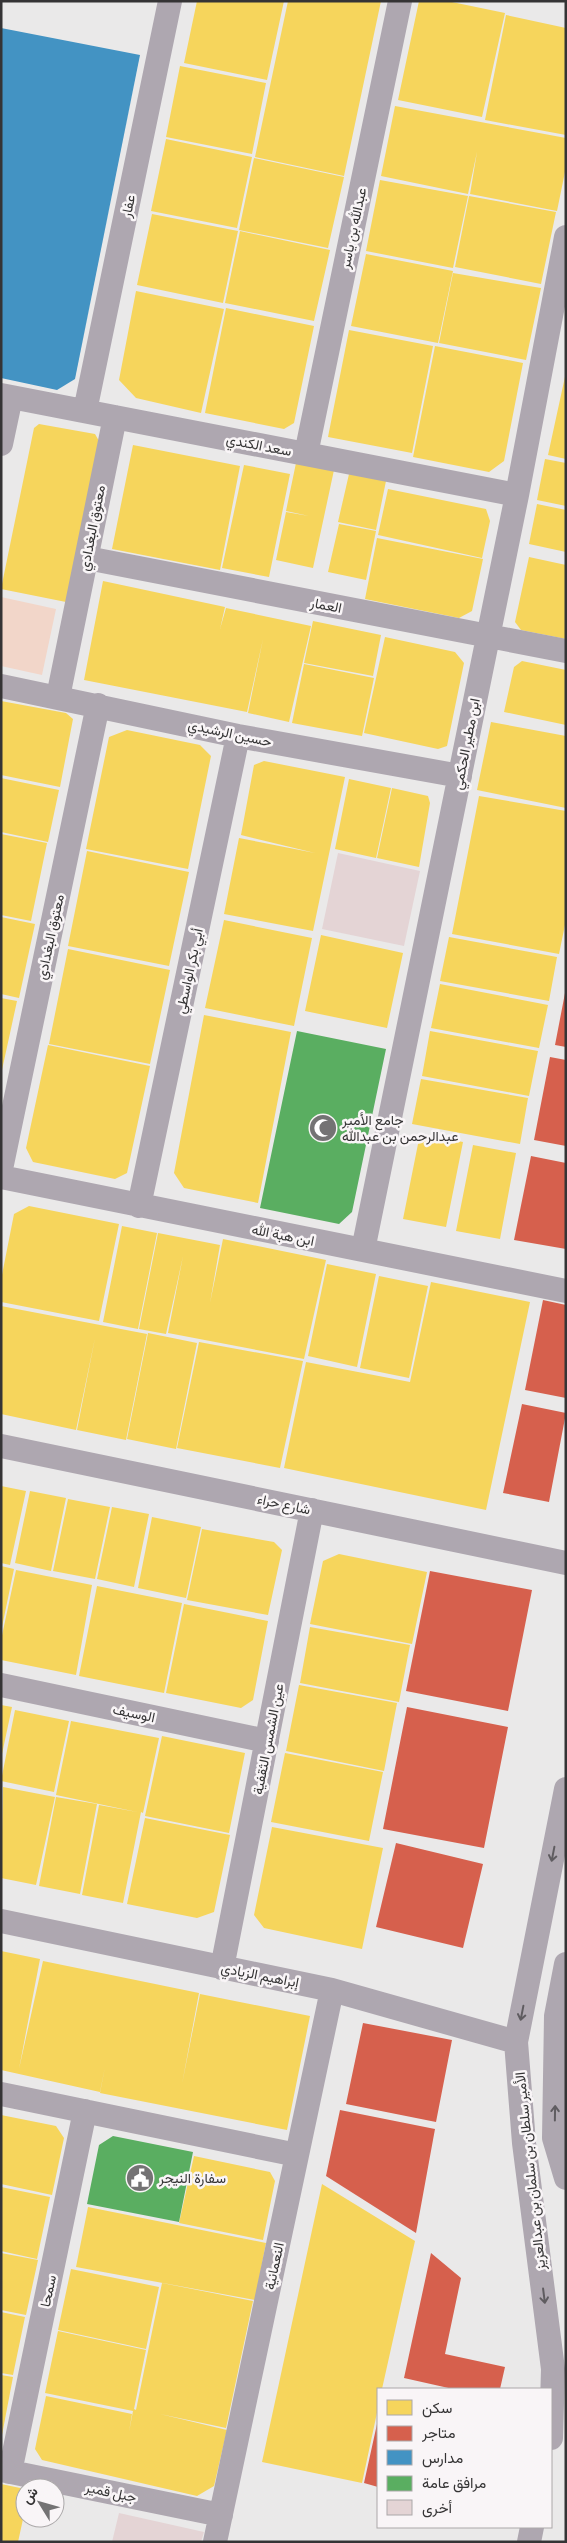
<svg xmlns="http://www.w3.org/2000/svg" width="567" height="2543" viewBox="0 0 567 2543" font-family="Cabin,Vazirmatn,sans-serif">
<rect width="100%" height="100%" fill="#eae9e9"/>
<!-- green -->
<path fill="#f2d6c9" d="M1,597L56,609L42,675L1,666Z"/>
<!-- homes -->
<path fill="#f6d55c" d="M197,1H284L267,80L184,63Z
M288,1H381L344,176L255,157Z
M419,1H447L505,13L482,117L398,100Z
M506,15L566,28V135L485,120Z
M180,66L266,83L252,154L166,137Z
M395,106L566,138V167L557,211L470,194L477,152L468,194L381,176Z
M166,139L252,157L237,228L151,211Z
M254,158L344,177L328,248L239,230Z
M380,180L468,196L453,268L366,251Z
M469,196L556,212L541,284L455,267Z
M152,214L238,231L223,303L137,285Z
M240,231L330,250L314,321L225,303Z
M366,254L453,271L438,343L351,326Z
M453,273L541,288L526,360L439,343Z
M136,291L224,309L201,413L136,398L119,380Z
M226,308L314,326L294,423L284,429L205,413Z
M349,330L433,346L412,453L328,437Z
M435,346L523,363L504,461L489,472L413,457Z
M566,372V459L548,455Z
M39,424L95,434L99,441L66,602L1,589L34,428Z
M133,445L240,466L220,570L112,549Z
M545,459L566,463V506L537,500Z
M296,463L334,470L313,568L276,560L286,512L309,516L286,511Z
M244,465L290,474L269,577L222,568Z
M349,474L386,481L376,530L338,522Z
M388,489L486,509L490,521L482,558L378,535Z
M537,504L566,510V552L529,544Z
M339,524L376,531L366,580L328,572Z
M377,538L483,559L472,611L459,618L365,599Z
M529,557L566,565V639L521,630L515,622Z
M103,581L225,607L220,629L226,608L311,626L289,722L248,713L263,639L247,712L84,680Z
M313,621L381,635L373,676L304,663Z
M385,637L455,652L464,663L447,746L438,749L364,733Z
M522,661L566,670V725L504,712L514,667Z
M304,664L374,678L362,736L292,723Z
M1,701L66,713L73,719L60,787L1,775Z
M491,722L566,736V808L477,790Z
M127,730L200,745L211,756L188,869L86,849L109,737Z
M264,761L345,777L313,931L224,914L239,838L315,853L241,835L254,765Z
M1,778L59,790L48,842L1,832Z
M349,779L391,788L376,858L335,849Z
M392,788L428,796L430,803L419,867L377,858Z
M479,796L566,811V920L559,954L452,934Z
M1,834L47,843L31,921L1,915Z
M87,851L189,872L169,966L68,946Z
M1,917L35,924L19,998L1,994Z
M224,920L312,938L294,1026L205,1008Z
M321,935L403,953L387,1028L305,1011Z
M449,937L557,957L549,1001L440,981Z
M68,949L170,970L150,1064L49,1044Z
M440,984L548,1005L539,1048L431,1028Z
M1,998L17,1001L2,1070H1Z
M204,1015L291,1032L258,1203L184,1188L174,1173Z
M430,1031L538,1051L529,1096L422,1076Z
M48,1045L150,1066L127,1173L115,1179L33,1162L26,1148Z
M421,1079L528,1098L520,1144L412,1124Z
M420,1134L463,1142L446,1227L403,1219Z
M473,1145L516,1153L500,1239L456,1231Z
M29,1206L119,1224L99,1321L1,1302V1280L14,1214Z
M122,1226L157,1233L138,1329L103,1322Z
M158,1233L220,1245L210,1303L223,1239L326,1260L304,1359L168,1333L183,1256L166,1334L139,1329Z
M327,1264L376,1274L357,1367L308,1356Z
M379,1276L428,1286L409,1378L360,1368Z
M431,1282L530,1302L486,1510L284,1468L306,1362L410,1382Z
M1,1306L147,1334L126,1440L77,1430L95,1338L76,1430L1,1414Z
M148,1333L197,1343L176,1449L127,1439Z
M199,1342L303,1361L280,1468L177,1448Z
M1,1486L26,1491L10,1565L1,1563Z
M30,1491L66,1498L51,1571L15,1563Z
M68,1499L110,1507L95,1579L53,1571Z
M112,1507L149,1514L134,1587L97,1579Z
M152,1517L201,1527L186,1598L138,1588Z
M202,1529L274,1542L282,1550L268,1615L187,1600Z
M339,1554L427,1572L412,1644L310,1624L323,1561Z
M1,1566L14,1569L2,1627H1Z
M16,1570L92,1585L76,1675L1,1660V1640Z
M97,1586L182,1603L164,1693L79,1676Z
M184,1604L268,1621L253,1700L241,1708L166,1693Z
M310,1627L410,1645L399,1702L300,1683Z
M299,1685L397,1703L384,1771L286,1751Z
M1,1705L12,1707L2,1754H1Z
M15,1710L69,1721L54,1792L1,1781Z
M71,1721L159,1738L143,1813L141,1812L123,1903L82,1895L99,1805L137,1812L56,1795Z
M162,1736L245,1753L229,1833L145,1816Z
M285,1753L383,1772L369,1841L271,1822Z
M3,1787L55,1797L36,1885L1,1878Z
M56,1797L97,1804L80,1894L39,1886Z
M145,1818L230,1835L214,1912L197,1918L127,1904Z
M272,1827L383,1848L362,1949L264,1928L254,1915Z
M1,1951L40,1959L19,2069L43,1961L199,1993L182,2084L200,1994L310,2016L287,2130L100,2093L105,2067L100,2092L1,2070Z
M1,2115L56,2126L64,2138L52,2195L1,2184Z
M194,2156L270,2172L275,2181L263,2240L179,2223Z
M322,2184L415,2241L382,2389H378V2408L362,2483L262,2462Z
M1,2187L50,2197L37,2259L1,2251Z
M88,2207L266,2243L255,2300L76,2267Z
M1,2253L38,2260L26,2315L1,2310Z
M71,2269L159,2287L146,2349L58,2330Z
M162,2283L253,2301L226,2428L160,2414L227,2430L214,2486L197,2496L42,2460L35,2449L46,2396L132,2414L129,2432L133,2411L45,2393L58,2331L146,2350L134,2409L136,2410Z
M1,2312L25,2317L13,2375L1,2373Z
M1,2375L13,2377L2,2435H1Z
M1,2484L25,2489V2510L18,2542H1Z"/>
<!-- shops -->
<path fill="#d6604d" d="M565,993H566V1047L555,1045Z
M550,1057L566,1060V1146L534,1140Z
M531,1156L566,1163V1249L514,1240Z
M543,1300L566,1305V1398L525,1390Z
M522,1404L566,1413L549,1502L503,1493Z
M430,1571L532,1590L508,1711L406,1691Z
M407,1707L508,1727L484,1848L383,1829Z
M396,1843L483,1864L463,1948L376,1927Z
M363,2023L452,2040L436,2122L346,2104Z
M340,2110L435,2129L416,2233L326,2176Z
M431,2253L461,2278L445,2354L505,2367L500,2389H453L404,2378Z
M377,2424H378V2487L364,2483Z"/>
<!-- schools -->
<path fill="#4393c3" d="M1,28L140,55L75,379L57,390L1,378Z"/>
<!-- public -->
<path fill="#5aae61" d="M297,1031L386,1049L352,1212L339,1224L260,1208Z
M113,2136L193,2152L179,2222L87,2204L99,2145Z"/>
<!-- building -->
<path fill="#e4d4d5" d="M338,853L420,871L404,946L322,929Z
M119,2513L204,2532L201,2542H112Z"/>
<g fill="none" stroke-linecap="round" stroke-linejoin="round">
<!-- minor -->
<path stroke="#aea7b0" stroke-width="24" d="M1,395L517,495
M85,411L170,1
M1,444L11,397
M306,454L400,1
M87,558L566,651
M1,686L238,736L460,776
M58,697L115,417
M1,1169L98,705
M1,1177L566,1291
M139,1206L238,736
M363,1250L517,495L566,237
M1,1446L566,1563
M1,1685L267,1741
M1,1921L332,1990L516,2042
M566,1964L556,2016L554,2138L566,2178
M222,1968L312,1510
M1,2094L297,2155
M551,2438L553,2369L524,2143L516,2042L566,1789
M1,2470L221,2515
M10,2472L85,2111
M215,2542L332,1990
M529,2542L532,2527"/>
</g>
<!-- one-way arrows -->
<defs><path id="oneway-shaft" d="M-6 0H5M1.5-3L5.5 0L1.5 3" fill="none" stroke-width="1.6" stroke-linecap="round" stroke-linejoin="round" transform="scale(1.25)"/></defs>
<g stroke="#5f5c60">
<use href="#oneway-shaft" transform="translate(553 1854) rotate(101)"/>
<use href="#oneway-shaft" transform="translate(522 2013) rotate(101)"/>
<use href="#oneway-shaft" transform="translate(555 2113) rotate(-89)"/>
<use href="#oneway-shaft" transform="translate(544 2296) rotate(83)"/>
</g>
<!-- icons -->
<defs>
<symbol id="mosque-disc" viewBox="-11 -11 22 22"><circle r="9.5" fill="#747374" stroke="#f9f5f7"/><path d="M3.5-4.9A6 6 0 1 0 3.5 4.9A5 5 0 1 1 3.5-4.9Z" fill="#fff"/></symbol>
<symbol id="civic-disc" viewBox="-11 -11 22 22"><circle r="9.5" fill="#747374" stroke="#f9f5f7"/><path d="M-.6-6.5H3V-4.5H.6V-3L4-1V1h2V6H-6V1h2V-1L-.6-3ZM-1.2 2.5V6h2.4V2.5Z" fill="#fff"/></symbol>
</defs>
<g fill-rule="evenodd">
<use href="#mosque-disc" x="307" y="1112" width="32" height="32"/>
<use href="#civic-disc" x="124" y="2162" width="32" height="32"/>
</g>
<g text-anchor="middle" stroke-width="5" stroke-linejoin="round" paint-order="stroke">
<!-- street labels -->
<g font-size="14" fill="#353435" stroke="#f9f5f7">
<text transform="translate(128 206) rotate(-78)" y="5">عفار</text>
<text transform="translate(353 228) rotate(-78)" y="5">عبدالله بن ياسر</text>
<text transform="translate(259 445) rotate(11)" y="5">سعد الكندي</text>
<text transform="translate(92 528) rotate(-79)" y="5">معتوق البغدادي</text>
<text transform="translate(326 605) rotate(11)" y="5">العمار</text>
<text transform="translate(230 733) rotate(12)" y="5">حسين الرشيدي</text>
<text transform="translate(466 744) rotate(-79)" y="5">ابن مطير الحكمي</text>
<text transform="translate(50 937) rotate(-78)" y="5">معتوق البغدادي</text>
<text transform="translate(189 971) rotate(-78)" y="5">أبي بكر الواسطي</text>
<text transform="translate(283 1235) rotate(11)" y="5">ابن هبة الله</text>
<text transform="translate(284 1504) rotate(12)" y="5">شارع حراء</text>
<text transform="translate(134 1713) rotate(12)" y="5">الوسيف</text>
<text transform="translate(268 1739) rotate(-79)" y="5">عين الشمس الثقفية</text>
<text transform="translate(260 1975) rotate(11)" y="5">إبراهيم الزيادي</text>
<text transform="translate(530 2171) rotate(-96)" y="5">الأمير سلطان بن سلمان بن عبدالعزيز</text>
<text transform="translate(274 2266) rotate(-78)" y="5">النعمانية</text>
<text transform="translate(48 2291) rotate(-78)" y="5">سمحا</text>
<text transform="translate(111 2492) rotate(12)" y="5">جبل قمير</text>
</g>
<!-- poi labels -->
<g font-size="14" fill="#353435" stroke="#f9f5f7" text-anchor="start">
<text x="342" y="1125">جامع الأمير<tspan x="342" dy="16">عبدالرحمن بن عبدالله</tspan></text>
<text x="159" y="2183">سفارة النيجر</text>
</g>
</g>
<!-- border -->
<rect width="567" height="2543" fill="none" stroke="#353435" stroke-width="5"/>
<!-- legend -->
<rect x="377" y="2388" width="175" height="140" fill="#f9f5f7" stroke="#aba8a9"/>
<rect x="387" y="2400" width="25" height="15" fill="#f6d55c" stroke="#aba8a9"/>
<text x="422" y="2413" font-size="15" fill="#353435">سكن</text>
<rect x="387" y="2426" width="25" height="15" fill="#d6604d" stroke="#aba8a9"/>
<text x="422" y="2438" font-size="15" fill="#353435">متاجر</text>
<rect x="387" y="2450" width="25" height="15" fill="#4393c3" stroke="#aba8a9"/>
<text x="422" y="2463" font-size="15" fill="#353435">مدارس</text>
<rect x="387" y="2476" width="25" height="15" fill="#5aae61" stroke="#aba8a9"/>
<text x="422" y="2488" font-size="15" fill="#353435">مرافق عامة</text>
<rect x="387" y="2500" width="25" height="15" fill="#e4d4d5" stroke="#aba8a9"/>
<text x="422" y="2513" font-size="15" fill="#353435">أخرى</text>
<!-- north arrow -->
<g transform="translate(40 2503) rotate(307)"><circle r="24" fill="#f9f5f7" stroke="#aba8a9"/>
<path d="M0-4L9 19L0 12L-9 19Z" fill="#747374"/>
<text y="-8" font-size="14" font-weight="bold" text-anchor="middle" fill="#353435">ش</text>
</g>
</svg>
